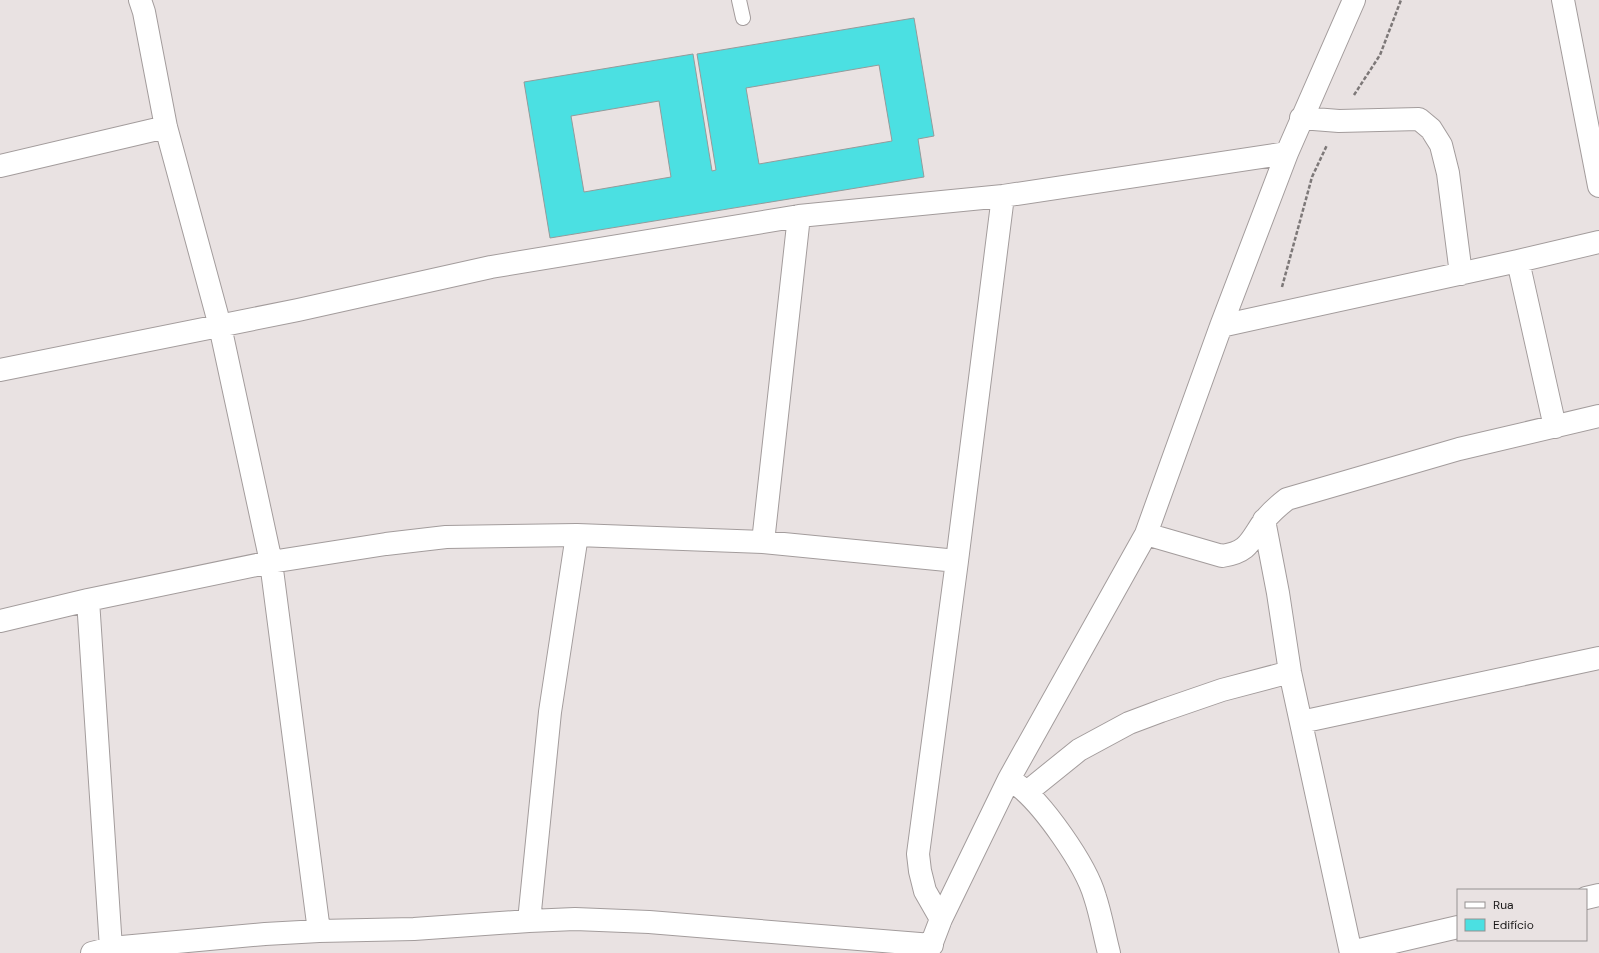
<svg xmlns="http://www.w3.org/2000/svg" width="1599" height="953" viewBox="0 0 1599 953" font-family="'DM Sans',sans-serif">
<rect width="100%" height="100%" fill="#e9e2e2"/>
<!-- building -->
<path fill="#4be0e2" stroke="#949b9b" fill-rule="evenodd" d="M914,18L934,136L918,139L924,177L550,238L524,82L693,54L712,171L716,170L697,54ZM879,65L892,141L759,164L746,88ZM659,101L671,177L584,192L571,116Z"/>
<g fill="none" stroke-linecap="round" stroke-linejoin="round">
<defs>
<path id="lane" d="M739,0L743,18"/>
<path id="street" d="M140,0L144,12L166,127L220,326L271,562L319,931
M1563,0L1599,186
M1301,118L1339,121L1419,119L1431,129L1441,145L1448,173L1461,274
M0,166L166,127
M1518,261L1555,427
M1221,326L1518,261L1599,242
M0,370L298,310L491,267L799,216L1003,196L1287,153
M1264,520L1278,593L1290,672L1351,953
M1146,534L1222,556C1249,552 1250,541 1264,521C1270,513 1278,506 1287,499L1459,449L1599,416
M763,542L799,216
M88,600L111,948
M0,621L88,600L271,562L386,544L446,537L577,535L763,542L957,561
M1301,722L1599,658
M1015,783C1042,802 1086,865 1095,897C1101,915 1104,934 1109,953
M1027,792L1079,750L1129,723L1161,711L1222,690L1290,672
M1586,898L1599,895
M941,919L925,891L920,871L918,854L957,561L1003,196
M529,921L550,712L577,535
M1351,952L1458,927
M92,953L111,948L265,934L319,931L414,929L529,921L575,919L649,922L932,945
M928,953L941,919L1009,779L1146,534L1221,326L1287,153L1354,0"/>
</defs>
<!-- lane casing -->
<use href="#lane" stroke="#a39c9c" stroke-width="16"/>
<!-- street casing -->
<use href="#street" stroke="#a39c9c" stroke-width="24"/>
<!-- path -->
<path stroke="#7d7878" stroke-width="2.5" stroke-dasharray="4 2" stroke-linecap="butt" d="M1354,95L1380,55L1401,0
M1282,287L1312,177L1327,145"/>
<!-- lane -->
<use href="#lane" stroke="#fff" stroke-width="14"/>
<!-- street -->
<use href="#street" stroke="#fff" stroke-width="22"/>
</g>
<!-- legend -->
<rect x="1457" y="889" width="130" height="52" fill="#e9e2e2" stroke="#969191"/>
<rect x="1465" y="902" width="20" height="6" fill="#ffffff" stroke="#969191"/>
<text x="1493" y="909" font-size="12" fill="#191717">Rua</text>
<rect x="1465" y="919" width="20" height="12" fill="#4be0e2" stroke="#969191"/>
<text x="1493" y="929" font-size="12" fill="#191717">Edifício</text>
</svg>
